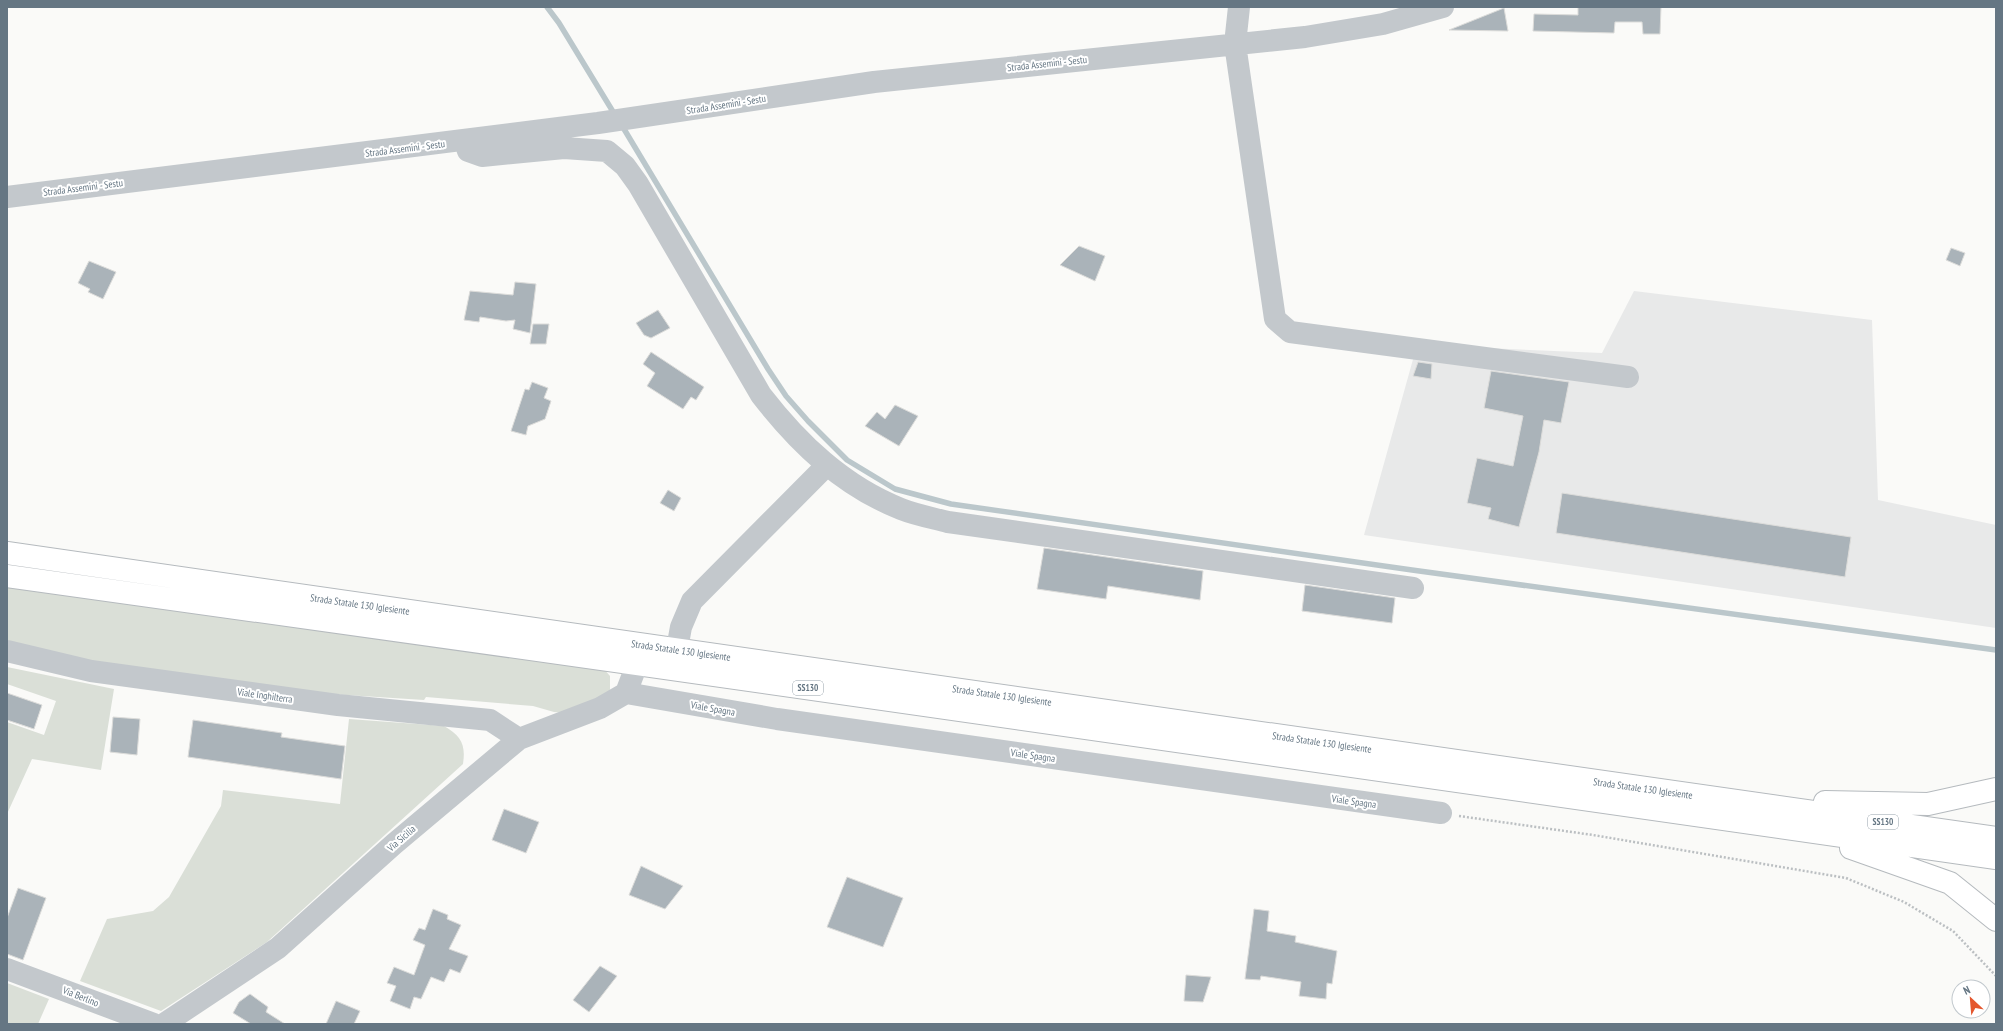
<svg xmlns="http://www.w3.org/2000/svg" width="2003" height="1031" viewBox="0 0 2003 1031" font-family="'PT Sans Narrow',sans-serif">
<rect width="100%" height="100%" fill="#fafaf8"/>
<!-- built -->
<path fill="#e8e9e9" d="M1634,291L1872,320L1878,500L1996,525V628L1364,535L1417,345L1602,353Z"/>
<!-- green -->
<path fill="#dadfd7" d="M7,586L521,659L603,668L610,676V694L567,713L554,712L533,706L426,697L424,700L315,693L116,666L7,645Z
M7,667L114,689L101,770L32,759L7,814V722L44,735L56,701L7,684Z
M349,719L444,726C461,736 466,744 463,764L267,942L161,1011L80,981L107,919L153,911L169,897L221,806L223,790L340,804Z
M7,983L49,999L38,1024H7Z"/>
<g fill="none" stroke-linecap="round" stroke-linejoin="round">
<!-- stream -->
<path stroke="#bbc7cb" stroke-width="5.5" d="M547,7L559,23L615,115
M621,124L768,369L786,396L808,421L847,460L895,489L951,504L1412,570L1996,650"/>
</g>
<!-- building -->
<path fill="#aab3b9" stroke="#dcdcda" d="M1578,7H1661L1660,34H1643L1642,22H1615L1614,33L1533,31L1534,14L1578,15Z
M1504,8L1508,31L1449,30Z
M1079,246L1105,256L1095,281L1060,265Z
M1951,248L1965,253L1960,266L1946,260Z
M89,261L116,272L103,299L88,292L90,289L78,283Z
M515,282L536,284L530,333L513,329L515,320L506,321L480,317L479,322L464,320L470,291L513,295Z
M658,310L670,328L651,338L644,335L636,323Z
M533,324H549L546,344H530Z
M651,352L704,387L696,400L691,397L683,409L647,386L655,373L643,364Z
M1418,362L1432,364L1431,379L1413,376Z
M1491,371L1569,382L1561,423L1544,420L1539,452L1519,527L1488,519L1491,508L1467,503L1477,458L1513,466L1523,416L1484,408Z
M532,382L548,388L544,398L551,401L545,419L528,426L526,435L511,431L525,389L529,390Z
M895,405L918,416L899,446L865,426L877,412L885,419Z
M668,490L681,498L674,511L660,503Z
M1562,493L1851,537L1845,577L1556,533Z
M1044,548L1203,571L1200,600L1108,586L1106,599L1037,589Z
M1305,585L1395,598L1392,623L1302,611Z
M7,693L42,705L34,729L7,720Z
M113,717L140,719L137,755L110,752Z
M193,720L282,733L281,737L345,746L341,779L188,757Z
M504,809L539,822L526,853L492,840Z
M641,866L683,886L665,909L629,895Z
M847,877L903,898L883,947L827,927Z
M18,888L46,898L23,960L7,954V918Z
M433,909L448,915L447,919L461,925L449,949L468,956L460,973L450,969L444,982L431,977L421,999L414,997L410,1009L390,1001L396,986L387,983L394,967L414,975L425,945L413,940L419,928L425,930Z
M1254,909L1269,911L1267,931L1296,936L1295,942L1337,951L1332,984L1327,983L1326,999L1299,996L1301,982L1261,976L1260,980L1245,979Z
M600,966L617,976L589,1012L573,1000Z
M1186,975L1211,977L1203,1002L1184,1001Z
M250,994L268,1007L266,1012L285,1024H251L233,1013L239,1002Z
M336,1001L360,1011L354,1024H326Z"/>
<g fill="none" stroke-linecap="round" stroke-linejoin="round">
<defs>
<path id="major" d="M7,553C670,648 1333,745 1996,838
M7,576L637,664L1996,858
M1825,802L1928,804L1996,789
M1851,848L1950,883L1996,920"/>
</defs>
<!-- major casing -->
<use href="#major" stroke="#b5babe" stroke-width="24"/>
<!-- path -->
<path stroke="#bbbfc2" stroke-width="2.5" stroke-dasharray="2 2" stroke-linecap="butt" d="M1459,816L1593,835L1846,878L1904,902L1953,931L1996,976"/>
<!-- minor -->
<path stroke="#c3c8cc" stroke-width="22" d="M1239,7L1235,44L1275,319L1290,332L1628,377
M464,140L468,151L482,156L564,148L607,151L625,166L638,184L761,395C799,444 843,486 901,509C916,515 933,518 948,522L1413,588
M7,197L598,123L874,82L1305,37L1383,24L1443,7
M677,649L681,627L692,601L826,466
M7,651L91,671L338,705L490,720L519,739
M626,693L777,719L1441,813
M7,969L154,1024
M164,1024L278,948L394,844L519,739L600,708L626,693L637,664"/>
<!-- major -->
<use href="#major" stroke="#fff" stroke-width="22"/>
</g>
<g text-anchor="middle" stroke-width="4" stroke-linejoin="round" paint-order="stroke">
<!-- shield labels -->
<g fill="#fff" stroke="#939fa8" stroke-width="1">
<rect x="793" y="681" width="30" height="14" rx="3"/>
<rect x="1868" y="815" width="30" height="14" rx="3"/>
</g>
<g font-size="9" font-weight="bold" fill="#657683">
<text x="808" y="691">SS130</text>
<text x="1883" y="825">SS130</text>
</g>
<!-- street labels -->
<g font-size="10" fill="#657683" stroke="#fff">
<text transform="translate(1047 63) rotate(-6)" y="4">Strada Assemini - Sestu</text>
<text transform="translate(726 104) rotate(-9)" y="4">Strada Assemini - Sestu</text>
<text transform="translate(405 148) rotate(-7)" y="4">Strada Assemini - Sestu</text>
<text transform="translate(83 187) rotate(-7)" y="4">Strada Assemini - Sestu</text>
<text transform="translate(360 604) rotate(8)" y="4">Strada Statale 130 Iglesiente</text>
<text transform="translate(681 650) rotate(8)" y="4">Strada Statale 130 Iglesiente</text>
<text transform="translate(265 695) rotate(8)" y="4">Viale Inghilterra</text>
<text transform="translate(1002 695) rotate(8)" y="4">Strada Statale 130 Iglesiente</text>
<text transform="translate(713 708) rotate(10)" y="4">Viale Spagna</text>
<text transform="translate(1322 742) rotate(8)" y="4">Strada Statale 130 Iglesiente</text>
<text transform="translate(1033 755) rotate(8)" y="4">Viale Spagna</text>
<text transform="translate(1643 788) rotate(8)" y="4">Strada Statale 130 Iglesiente</text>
<text transform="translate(1354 801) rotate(8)" y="4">Viale Spagna</text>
<text transform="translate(401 838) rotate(-41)" y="4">Via Sicilia</text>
<text transform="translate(81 996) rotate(22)" y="4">Via Berlino</text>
</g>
</g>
<!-- border -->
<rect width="2003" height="1031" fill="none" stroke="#657683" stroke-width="16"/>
<!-- north arrow -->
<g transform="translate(1971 999) rotate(334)"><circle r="19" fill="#ffffff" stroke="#c1c8cd"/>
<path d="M0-3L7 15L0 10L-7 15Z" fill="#e4572e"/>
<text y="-6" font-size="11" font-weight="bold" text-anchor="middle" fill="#657683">N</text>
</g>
</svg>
